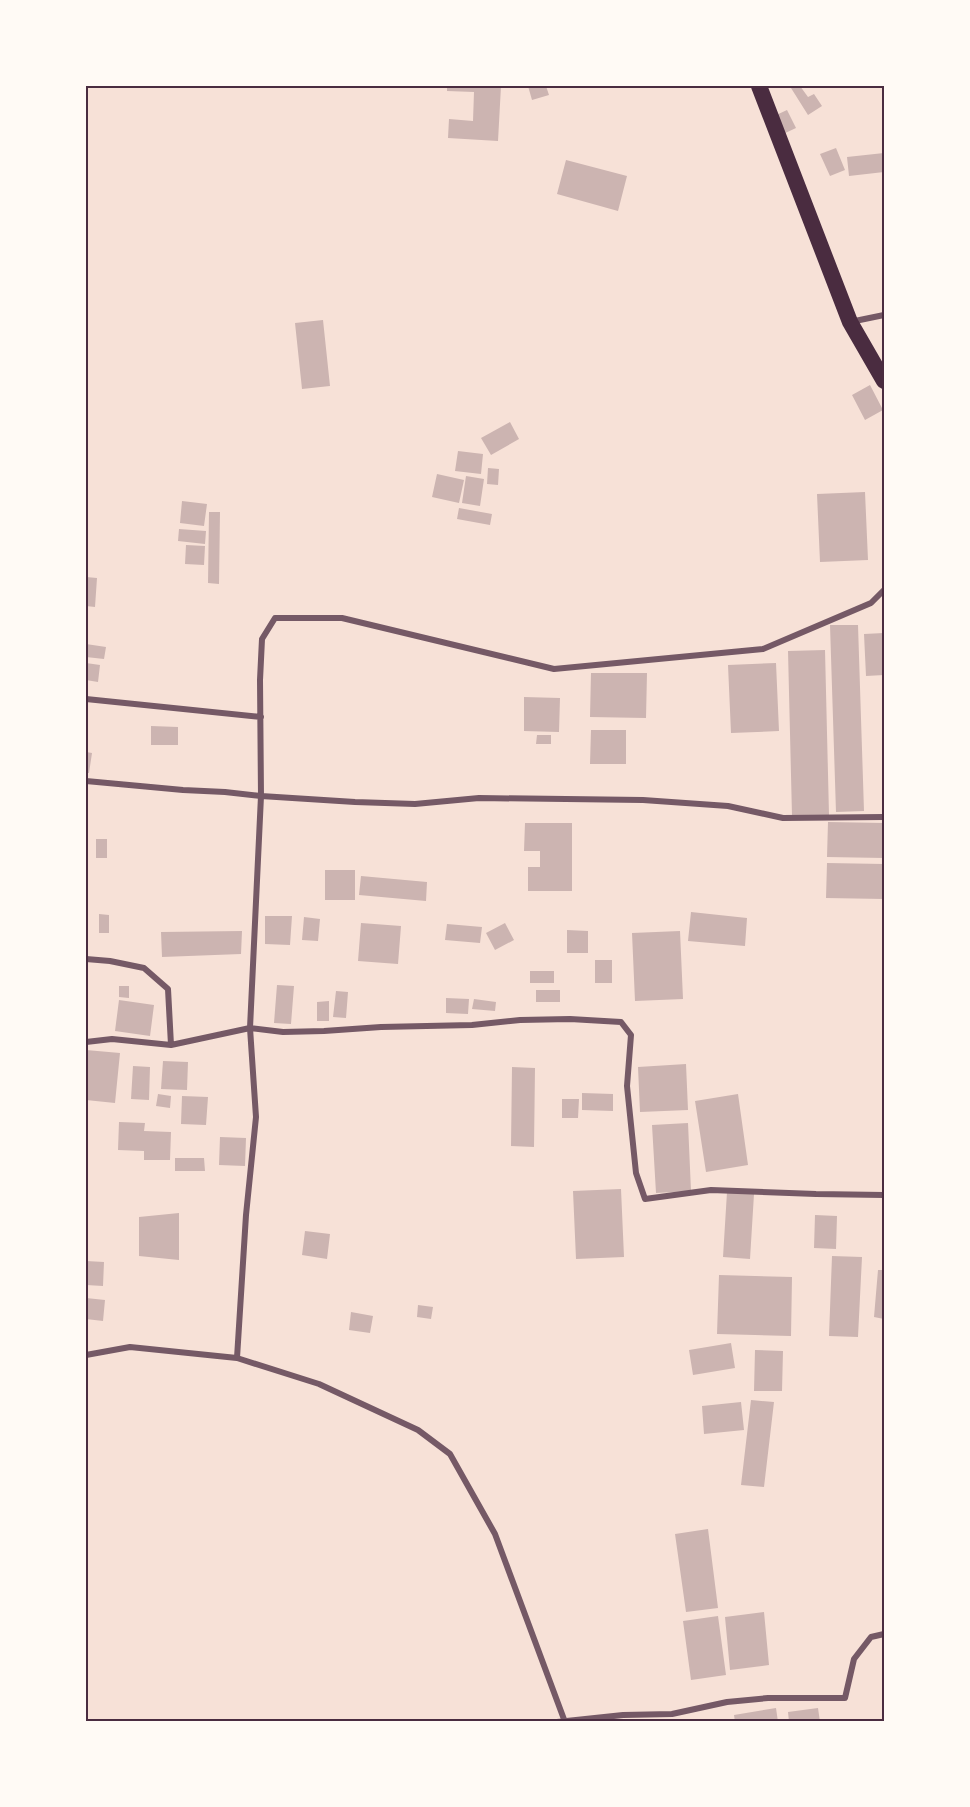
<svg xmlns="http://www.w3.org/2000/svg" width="970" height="1807" viewBox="0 0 970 1807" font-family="'DM Sans',sans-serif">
<rect width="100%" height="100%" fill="#f7e1d7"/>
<!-- building -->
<path fill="#ccb4b1" d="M447,86H501L498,141L448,138L449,119L473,121L474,92L447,91Z
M528,86H546L549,95L532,100Z
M795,86H800L808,97L814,94L822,106L808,115L791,88Z
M787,110L796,128L781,135L772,117Z
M836,148L845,170L830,176L820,154Z
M884,153V172L849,176L847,157Z
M566,160L627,176L618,211L557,194Z
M323,320L330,386L302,389L295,323Z
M870,385L883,410L865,420L852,395Z
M510,422L519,439L491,455L481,438Z
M458,451L483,454L481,474L455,471Z
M488,468L499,469L498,485L487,484Z
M437,474L464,480L459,503L432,497Z
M466,476L484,479L480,506L462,503Z
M865,492L868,560L820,562L817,494Z
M182,501L207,504L204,526L180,523Z
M459,508L492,514L490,525L457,519Z
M209,512H220L219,584L208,583Z
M179,529L206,531L205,544L178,541Z
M186,545L205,546L204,565L185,564Z
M86,577L97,578L95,607L86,606Z
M830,625H858L864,811L836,812Z
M884,633V675L866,676L864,634Z
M86,644L106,647L104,659L86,657Z
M825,650L829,815L792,816L788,651Z
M86,663L100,665L98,682L86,680Z
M776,663L779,731L731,733L728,665Z
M591,673H647L646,718L590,717Z
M524,697L560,698L559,732L524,731Z
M151,726L178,727V745H151Z
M591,730H626V764H590Z
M537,735H551V744H536Z
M86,752L92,753L89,773H86Z
M828,822L884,823V858L827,857Z
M525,823H572V891H528V867H540V851H524Z
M96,839H107V858H96Z
M827,863L884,864V899L826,898Z
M325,870H355V900H325Z
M361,876L427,882L426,901L359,895Z
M691,912L747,918L745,946L688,941Z
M99,914L109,915V933H99Z
M265,916H292L290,945L265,944Z
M304,917L320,919L318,941L302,940Z
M361,923L401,926L398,964L358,961Z
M505,923L514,940L495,950L486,933Z
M447,924L482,927L480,943L445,940Z
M567,930L588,931V953H567Z
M242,931L241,954L162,957L161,932Z
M680,931L683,999L635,1001L632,933Z
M595,960H612V983H595Z
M530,971H554V983H530Z
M277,985L294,986L291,1024L274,1023Z
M119,986H129V998L119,997Z
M536,990H560V1002H536Z
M336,991L348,992L346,1018L333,1017Z
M446,998L469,999L468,1014L446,1013Z
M474,999L496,1002L495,1011L472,1009Z
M119,1000L154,1005L150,1036L115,1031Z
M329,1001V1021H317V1002Z
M86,1050L120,1053L115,1103L86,1100Z
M163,1061L188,1062L187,1090L161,1089Z
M686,1064L688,1110L640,1112L638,1067Z
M133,1066L150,1067L149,1100L131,1099Z
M512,1067L535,1068L534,1147L511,1146Z
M582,1093L613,1094V1111L582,1110Z
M158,1094L171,1096L170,1108L156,1106Z
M738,1094L748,1165L706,1172L695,1101Z
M182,1096L208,1097L206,1125L181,1124Z
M562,1099H579L578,1118H562Z
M119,1122L145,1123L144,1131L171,1132L170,1160H144V1151L118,1150Z
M688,1123L691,1191L656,1193L652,1125Z
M220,1137L246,1138L245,1166L219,1165Z
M175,1158H204L205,1171H175Z
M621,1189L624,1257L576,1259L573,1191Z
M727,1192L754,1194L750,1259L723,1257Z
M179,1213V1260L139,1256V1217Z
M815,1215L837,1216L836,1249L814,1248Z
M305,1231L330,1234L327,1259L302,1255Z
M832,1256L862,1257L858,1337L829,1336Z
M86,1261L104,1262L103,1286L86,1285Z
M878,1270H884V1319L874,1317Z
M719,1275L792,1277L791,1336L717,1334Z
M86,1298L105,1300L103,1321L86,1319Z
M418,1305L433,1307L431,1319L417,1317Z
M351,1312L373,1316L370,1333L349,1330Z
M731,1343L735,1368L693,1375L689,1350Z
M755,1350L783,1351L782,1391H754Z
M751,1400L774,1402L764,1487L741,1485Z
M741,1402L744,1430L704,1434L702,1406Z
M708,1529L718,1608L686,1612L675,1534Z
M764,1612L769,1665L730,1670L725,1617Z
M718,1616L726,1675L691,1680L683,1621Z
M776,1708L778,1722H735L734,1715Z
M818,1708L820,1722H789L788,1712Z"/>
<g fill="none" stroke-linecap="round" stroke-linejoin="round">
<!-- minor -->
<path stroke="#755966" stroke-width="6" d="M850,322L884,315
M86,699L261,717
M86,781L183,790L225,792L261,796L355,802L415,804L479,798L643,800L728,806L783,818L884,817
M86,959L110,961L144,968L168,989L171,1045
M86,1042L112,1039L171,1045L250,1028L283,1032L324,1031L381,1027L472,1025L520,1020L570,1019L621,1022L631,1035L627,1086L636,1173L645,1199L711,1190L816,1194L884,1195
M86,1355L130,1347L237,1358L319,1384L418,1430L450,1454L495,1534L565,1722
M237,1358L246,1215L256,1117L250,1028L261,796L260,680L262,639L275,618H342L554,669L763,649L871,603L884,590
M557,1722L623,1715L672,1714L727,1702L768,1698H845L854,1659L871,1637L884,1634"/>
<!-- trunk -->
<path stroke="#4a2c40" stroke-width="16" d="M759,86L850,322L884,381"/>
</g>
<!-- border -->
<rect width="970" height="1807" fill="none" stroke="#fffaf5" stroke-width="174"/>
<rect x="87" y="87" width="796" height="1633" fill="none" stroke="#4a2c40" stroke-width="2"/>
</svg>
